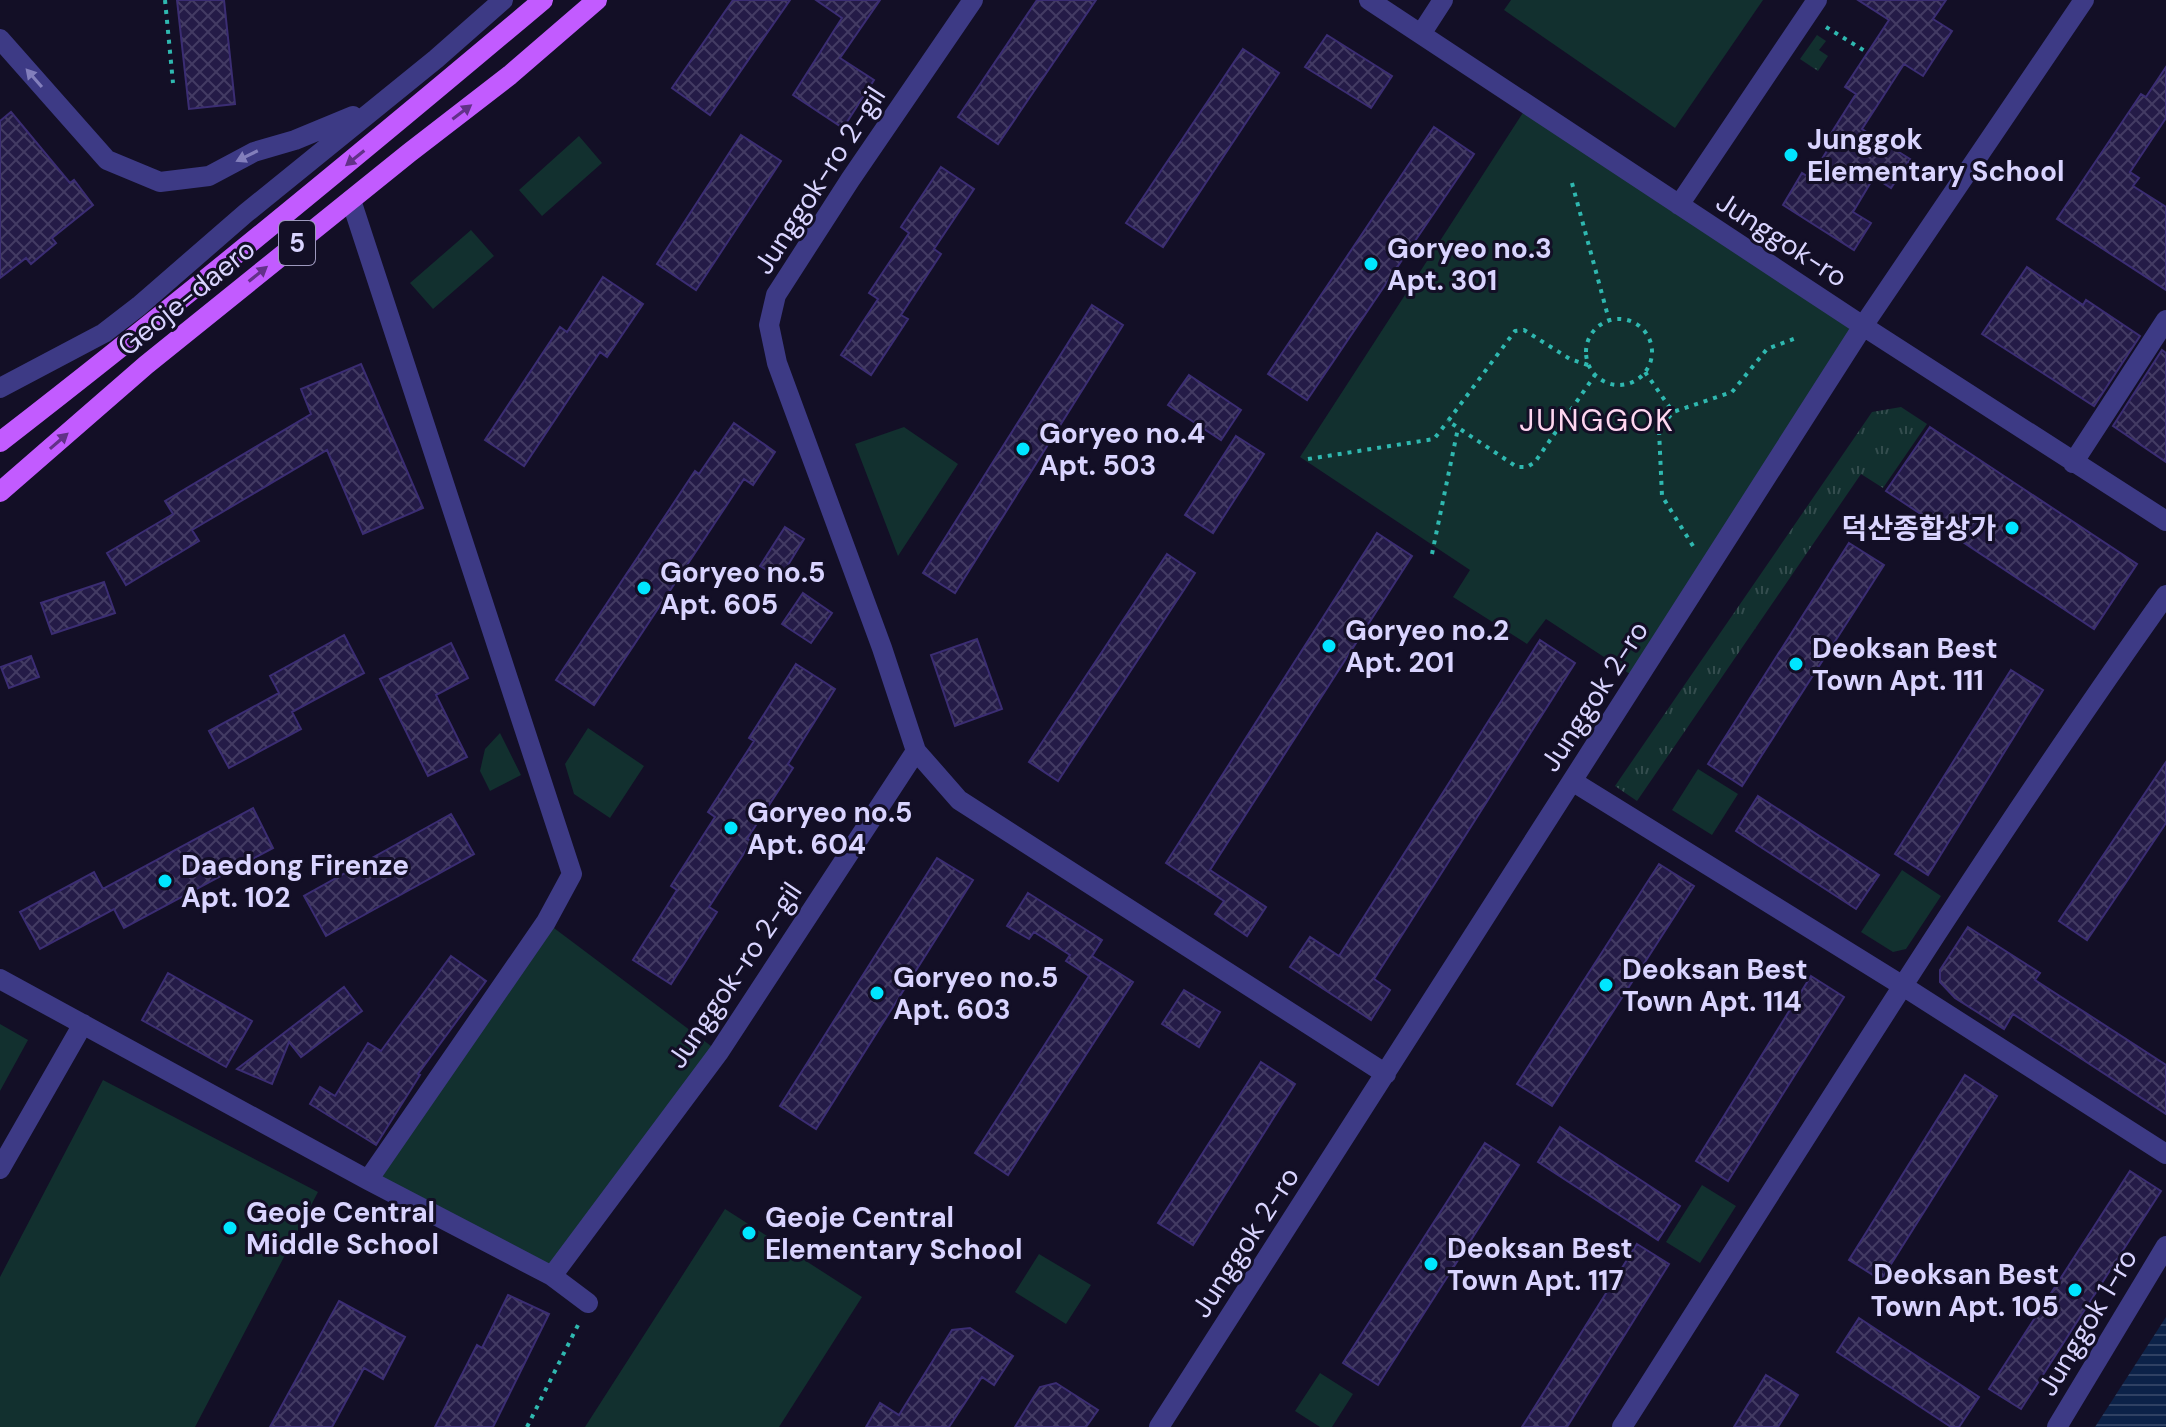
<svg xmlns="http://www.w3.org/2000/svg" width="2166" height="1427" viewBox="0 0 2166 1427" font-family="'DM Sans','Noto Sans KR',sans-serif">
<defs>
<pattern id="grass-tufts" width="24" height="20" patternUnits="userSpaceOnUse" patternTransform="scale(2)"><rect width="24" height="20" fill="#12302f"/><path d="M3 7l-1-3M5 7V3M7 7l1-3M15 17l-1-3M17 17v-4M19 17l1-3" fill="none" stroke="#344d4e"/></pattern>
<pattern id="water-rules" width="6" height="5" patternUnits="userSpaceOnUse" patternTransform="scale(2)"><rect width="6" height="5" fill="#0c2248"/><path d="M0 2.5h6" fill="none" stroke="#2f4163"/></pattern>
<pattern id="building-cross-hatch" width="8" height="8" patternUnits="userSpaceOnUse" patternTransform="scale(2)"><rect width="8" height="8" fill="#241b47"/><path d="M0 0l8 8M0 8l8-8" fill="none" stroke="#433b63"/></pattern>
</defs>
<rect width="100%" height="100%" fill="#130f26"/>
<!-- grass -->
<path fill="url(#grass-tufts)" d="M1817,35L1826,41L1819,50L1828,56L1818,71L1800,59Z
M1901,407L1927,424L1883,488L1861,474L1637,801L1615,786L1872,412Z"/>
<!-- park -->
<path fill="#12302f" d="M1511,0H1763L1675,128L1504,10Z
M1528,105L1863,326L1639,680L1546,619L1527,644L1453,597L1470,570L1300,457Z
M579,136L602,163L542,216L519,190Z
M471,230L494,256L433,309L410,283Z
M904,427L958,464L898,556L855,444Z
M588,728L644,766L610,818L574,794L565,764Z
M500,733L521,775L490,791L480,771L485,749Z
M1698,769L1738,794L1712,835L1672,810Z
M1902,870L1941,896L1906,949L1893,952L1861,932Z
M546,922L719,1052L552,1276L368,1180Z
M0,1024L28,1040L0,1091Z
M103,1080L318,1192L195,1427H0V1277Z
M1702,1185L1736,1206L1700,1263L1666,1242Z
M725,1209L862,1297L779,1427H585Z
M1039,1254L1091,1285L1066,1324L1015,1292Z
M1320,1373L1353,1394L1332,1427H1320L1295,1411Z"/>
<!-- water -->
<path fill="url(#water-rules)" d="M2166,1317V1427H2095Z"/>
<!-- building -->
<path fill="url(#building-cross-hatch)" stroke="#3b2d73" stroke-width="2" d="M177,0H224L235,104L189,109Z
M733,0H790L710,115L672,88Z
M816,0H880L840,58L874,80L843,128L793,95L842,18Z
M1037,0H1096L998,144L958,117Z
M1858,0H1946L1933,19L1952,31L1923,76L1904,64L1862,129L1910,159L1891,188L1874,177L1853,212L1871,223L1854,250L1783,205L1802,173L1810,178L1830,146L1825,143L1856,94L1845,87L1889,20Z
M1327,35L1392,76L1371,108L1305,67Z
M1243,49L1279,73L1163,247L1126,223Z
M2166,67V118L2130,172L2139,178L2133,186L2166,207V290L2057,219L2141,94L2146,97Z
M11,112L70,183L74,180L93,205L52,238L56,243L31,264L26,258L0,278V121Z
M1434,127L1474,154L1307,400L1268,374Z
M741,135L781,161L696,290L657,264Z
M941,167L974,189L934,249L941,254L901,315L908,319L871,375L841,355L878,299L869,293L909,233L901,227Z
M2027,267L2083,305L2086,300L2140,336L2094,406L1982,334Z
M603,277L643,304L607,357L600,352L524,466L485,440L560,327L567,332Z
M1092,305L1123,325L955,593L923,573Z
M2162,350L2166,353V462L2113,426Z
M361,364L423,508L363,534L327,450L192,530L199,541L126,585L107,553L173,514L165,501L311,414L301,389Z
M1189,375L1241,410L1221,440L1168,405Z
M734,423L775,452L753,485L744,479L594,705L556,680L695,471L699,474Z
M1930,427L2137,564L2094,629L1886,491Z
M1236,436L1264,454L1213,533L1185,515Z
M785,527L804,539L780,578L760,566Z
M1377,533L1412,556L1210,870L1266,907L1247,936L1215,914L1224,901L1166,863Z
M1849,543L1884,565L1742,786L1708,764Z
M1167,554L1195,573L1058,781L1029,762Z
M104,582L115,613L52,634L41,603Z
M803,593L832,613L811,643L782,624Z
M344,635L364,673L292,712L301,729L229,768L209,731L279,693L270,676Z
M977,639L1002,709L955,726L931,655Z
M1540,640L1575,663L1374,979L1390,990L1371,1020L1290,967L1310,937L1339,956Z
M451,643L468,678L436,695L467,757L428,776L380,679Z
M31,656L39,677L9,688L1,667Z
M796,664L835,689L788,764L793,768L747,839L752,841L709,907L717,912L671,984L633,960L677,890L671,886L715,817L708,812L754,741L749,738Z
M2011,670L2043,690L1928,875L1895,854Z
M2166,762V823L2087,940L2059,921Z
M1758,796L1879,875L1856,909L1736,831Z
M253,808L273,848L124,928L114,909L40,949L20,912L94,872L103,889Z
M451,814L474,854L326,936L304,896Z
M937,858L973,880L816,1129L780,1106Z
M1659,864L1694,886L1552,1106L1517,1084Z
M1028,893L1102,940L1092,956L1133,982L1008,1175L975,1153L1089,976L1066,961L1070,955L1034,932L1029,939L1007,926Z
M1968,927L2040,973L2035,980L2166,1065V1114L2013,1014L2004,1029L1955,998L1940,982V970Z
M451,956L486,981L418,1074L420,1075L376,1145L310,1104L320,1087L335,1096L368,1043L381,1051Z
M168,973L252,1021L226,1067L142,1020Z
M1811,976L1844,997L1728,1181L1696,1161Z
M344,987L362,1011L301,1057L289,1042L272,1084L237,1069Z
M1184,990L1220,1012L1199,1047L1162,1024Z
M1261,1062L1295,1084L1193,1245L1158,1223Z
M1965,1075L1997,1096L1881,1280L1849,1260Z
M1560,1127L1680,1206L1658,1240L1538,1162Z
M1485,1143L1519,1165L1378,1385L1343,1363Z
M2130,1171L2161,1191L2021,1409L1989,1389Z
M1637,1244L1669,1264L1567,1427H1522Z
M508,1295L549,1314L493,1427H435L477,1345L482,1348Z
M339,1301L405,1337L383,1379L364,1368L332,1427H270Z
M1859,1318L1979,1397L1959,1427H1951L1837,1352Z
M970,1328L1013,1356L994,1385L982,1377L949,1427H866L880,1403L899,1415L952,1330Z
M1766,1375L1798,1395L1778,1427H1734Z
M1056,1383L1098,1410L1086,1427H1015L1040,1387Z"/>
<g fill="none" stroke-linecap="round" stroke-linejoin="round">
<!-- path -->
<path stroke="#2fb8b0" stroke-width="4" stroke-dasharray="4 6" stroke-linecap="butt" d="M165,0L173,83
M1826,27L1868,53
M1572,183L1609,320
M1586 352a33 33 0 1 1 66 0a33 33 0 1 1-66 0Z
M1588,365L1570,359L1524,330L1515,331L1448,421L1517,467H1527L1535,462L1595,375
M1645,372L1673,412
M1308,459L1434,439L1448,421
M1693,546L1662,496L1659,430L1673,412L1732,392L1767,349L1799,337
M1432,554L1458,428
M527,1427L579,1323"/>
<!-- minor -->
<path stroke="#3d3a85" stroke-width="20" d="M1369,0L1863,326L2166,521
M1421,34L1443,0
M0,39L107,160L160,182L209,176L254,152L295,140L353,116
M351,200L572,874L546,922L368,1180
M1679,205L1817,0
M0,388L104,333L139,306L246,213L436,59L503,0
M2073,463L2166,320
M916,751L959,800L1386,1074
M1572,781L1903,986L2166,1154
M0,979L368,1180L552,1276L719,1052L916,751L882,648L777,363L769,325L776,295L850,180L973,0
M0,1169L83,1024
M552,1276L588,1303
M1159,1427L1863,326L2084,0
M1622,1427C1800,1148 1974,865 2166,595
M2057,1427L2166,1246"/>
<!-- major -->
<path stroke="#c25bff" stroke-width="20" d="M0,442C185,299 365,150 543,0
M0,492L146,365L409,153L510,75L597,0"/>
</g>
<!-- one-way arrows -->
<defs><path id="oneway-solid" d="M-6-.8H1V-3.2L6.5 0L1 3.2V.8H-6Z" transform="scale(2)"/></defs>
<g fill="#837fbc">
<use href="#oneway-solid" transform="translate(34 78) rotate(-131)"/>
<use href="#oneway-solid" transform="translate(247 156) rotate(154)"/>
</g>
<g fill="#623188">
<use href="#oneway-solid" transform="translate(462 112) rotate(-37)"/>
<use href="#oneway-solid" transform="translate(355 158) rotate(141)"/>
<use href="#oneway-solid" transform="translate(258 274) rotate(-39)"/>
<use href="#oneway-solid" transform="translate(59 441) rotate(-41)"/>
</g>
<!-- markers -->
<g fill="#00e5ff" stroke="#130f26" stroke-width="3">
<circle cx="1791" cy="155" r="8"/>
<circle cx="1371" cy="264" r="8"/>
<circle cx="1023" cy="449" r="8"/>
<circle cx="2012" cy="528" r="8"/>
<circle cx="644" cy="588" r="8"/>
<circle cx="1329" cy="646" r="8"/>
<circle cx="1796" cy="664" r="8"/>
<circle cx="731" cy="828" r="8"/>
<circle cx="165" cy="881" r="8"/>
<circle cx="1606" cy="985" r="8"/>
<circle cx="877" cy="993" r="8"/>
<circle cx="230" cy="1228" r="8"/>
<circle cx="749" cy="1233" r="8"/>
<circle cx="1431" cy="1264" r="8"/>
<circle cx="2075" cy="1290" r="8"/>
</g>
<g text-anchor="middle" stroke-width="6" stroke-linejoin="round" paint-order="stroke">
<!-- shield labels -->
<rect fill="#130f26" stroke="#9e99be" stroke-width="2" x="279" y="221" width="36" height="44" rx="6"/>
<g font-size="26" font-weight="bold" fill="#d9d4ff">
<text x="297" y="252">5</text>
</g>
<!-- poi labels -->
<g font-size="28" font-weight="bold" fill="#d9d4ff" stroke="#130f26" text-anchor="start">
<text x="1807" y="149">Junggok<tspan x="1807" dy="32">Elementary School</tspan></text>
<text x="1387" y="258">Goryeo no.3<tspan x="1387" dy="32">Apt. 301</tspan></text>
<text x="1039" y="443">Goryeo no.4<tspan x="1039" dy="32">Apt. 503</tspan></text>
<text x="1996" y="538" text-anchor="end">덕산종합상가</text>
<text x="660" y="582">Goryeo no.5<tspan x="660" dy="32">Apt. 605</tspan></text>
<text x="1345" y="640">Goryeo no.2<tspan x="1345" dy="32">Apt. 201</tspan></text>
<text x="1812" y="658">Deoksan Best<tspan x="1812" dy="32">Town Apt. 111</tspan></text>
<text x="747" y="822">Goryeo no.5<tspan x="747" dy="32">Apt. 604</tspan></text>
<text x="181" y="875">Daedong Firenze<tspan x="181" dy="32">Apt. 102</tspan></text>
<text x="1622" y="979">Deoksan Best<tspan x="1622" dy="32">Town Apt. 114</tspan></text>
<text x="893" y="987">Goryeo no.5<tspan x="893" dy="32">Apt. 603</tspan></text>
<text x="246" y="1222">Geoje Central<tspan x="246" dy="32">Middle School</tspan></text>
<text x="765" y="1227">Geoje Central<tspan x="765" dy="32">Elementary School</tspan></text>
<text x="1447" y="1258">Deoksan Best<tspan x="1447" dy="32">Town Apt. 117</tspan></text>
<text x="2059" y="1284" text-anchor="end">Deoksan Best<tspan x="2059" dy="32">Town Apt. 105</tspan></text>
</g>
<!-- street labels -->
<g font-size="28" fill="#d9d4ff" stroke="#130f26">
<text transform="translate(819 180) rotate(-57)" y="10">Junggok-ro 2-gil</text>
<text transform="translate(1782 239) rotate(33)" y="10">Junggok-ro</text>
<text transform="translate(186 297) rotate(-39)" y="10">Geoje-daero</text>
<text transform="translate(1594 696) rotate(-57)" y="10">Junggok 2-ro</text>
<text transform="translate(734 975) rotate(-56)" y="10">Junggok-ro 2-gil</text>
<text transform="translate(1245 1242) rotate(-57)" y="10">Junggok 2-ro</text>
<text transform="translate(2087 1322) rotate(-59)" y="10">Junggok 1-ro</text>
</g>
<!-- neighbourhood labels -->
<g font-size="30" letter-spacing="2" fill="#ffd6f0" stroke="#130f26">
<text x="1597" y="431">JUNGGOK</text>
</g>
</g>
</svg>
